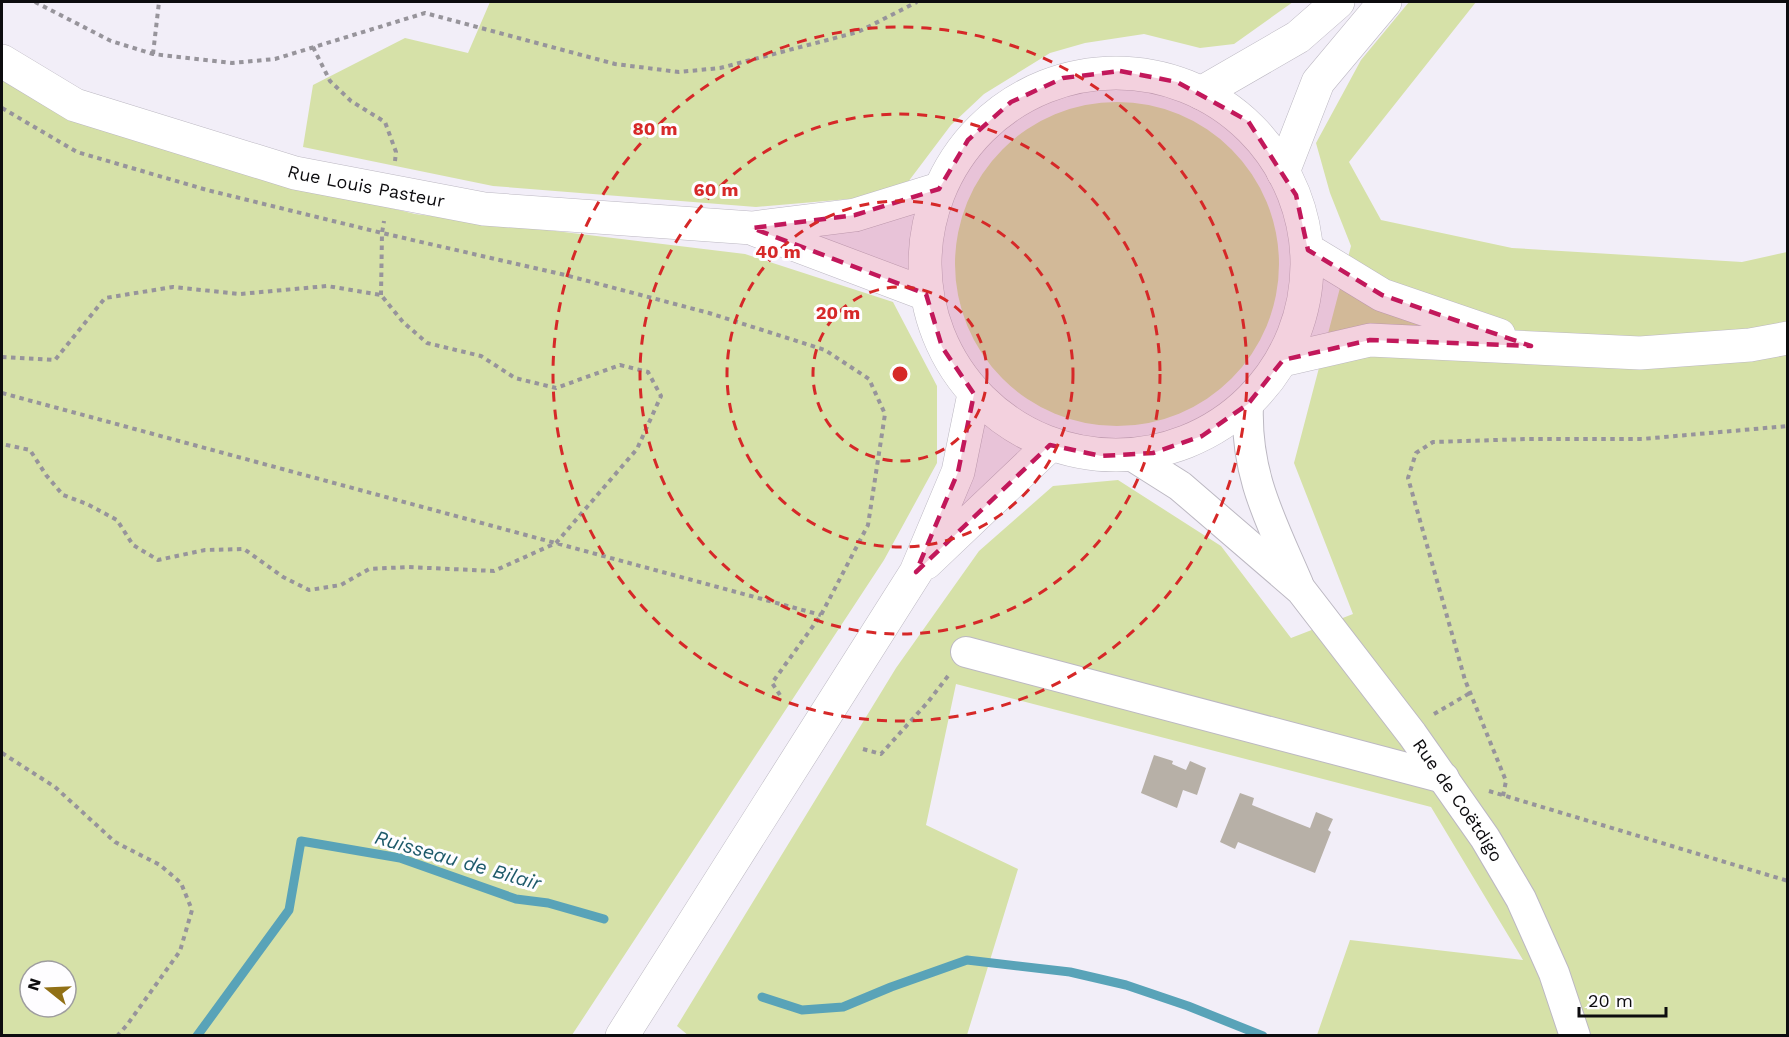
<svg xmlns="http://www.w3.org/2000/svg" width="1789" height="1037" viewBox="0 0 1789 1037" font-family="'Work Sans',sans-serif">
<rect width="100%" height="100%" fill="#f2eef8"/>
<!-- green -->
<path fill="#d6e1a8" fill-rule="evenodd" d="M490,2H1293L1234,44L1200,48L1144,34L1085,43L1050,53L984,94L951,125L908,182L872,197L756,207L493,186L303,147L313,85L405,38L468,53Z
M1409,2H1476L1349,162L1381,220L1512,248L1742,262L1787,252V1035H1317L1350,940L1523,960L1431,807L956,684L926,825L1018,869L967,1035L689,1036L677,1026L896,668L979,551L1053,486L1118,480L1221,546L1291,638L1353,614L1294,463L1351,246L1330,193L1316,143L1361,60Z
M2,76L242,171L415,214L745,254L893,302L937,386V463L884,560L572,1035H2ZM30,971H66V1007H30Z
M955 264a162 162 0 1 1 324 0a162 162 0 1 1-324 0Z"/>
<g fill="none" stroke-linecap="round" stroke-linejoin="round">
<!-- stream -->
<path stroke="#59a3b8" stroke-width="9" d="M762,997L802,1010L843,1007L891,987L967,960L1070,972L1126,985L1188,1006L1263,1036
M197,1036L289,910L301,841L400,858L516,899L548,903L604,919"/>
</g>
<!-- building -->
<path fill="#b7b0a7" d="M1154,755L1173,761L1172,764L1186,770L1190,761L1206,768L1197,795L1183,790L1177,808L1141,793Z
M1240,793L1254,798L1252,805L1310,828L1316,812L1333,819L1328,830L1331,832L1315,873L1238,842L1235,849L1220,842Z"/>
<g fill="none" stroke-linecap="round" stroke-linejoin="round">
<defs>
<g id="minor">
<path d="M1248,404C1245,475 1271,521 1298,584"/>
<path id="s1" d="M1131,455L1180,486L1301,590L1412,734L1485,838L1521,899L1554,973L1575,1036"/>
<path d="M966,652L1444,778"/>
</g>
<g id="tertiary">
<path id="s2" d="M2,61L75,105L295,173L484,209L752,228L855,215L939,189"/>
<path d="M1201,93L1298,37L1338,2"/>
<path d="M1283,172L1318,82L1385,2"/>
<path d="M756,230L926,294"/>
</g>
<path id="secondary" d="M925 264a191 191 0 1 1 382 0a191 191 0 1 1-382 0Z
M1308,250L1382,295L1499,335
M1283,360L1370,340L1640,353L1750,345L1788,338
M926,563L1050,445
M622,1036L916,572L958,472L974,394"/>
</defs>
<!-- minor casing -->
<use href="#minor" stroke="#bcb8c2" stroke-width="32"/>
<!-- tertiary casing -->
<use href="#tertiary" stroke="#bcb8c2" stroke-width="34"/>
<!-- secondary casing -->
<use href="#secondary" stroke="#bcb8c2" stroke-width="34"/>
<!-- path -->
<path stroke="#97949b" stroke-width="4" stroke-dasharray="4.5 4.5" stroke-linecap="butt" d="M35,2L111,41L153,54L232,63L275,59L425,13L615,64L679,72L720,68L858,32L917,2
M313,47L330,81L351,101L385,122L396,152L395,161
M153,54L159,2
M2,108L77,152L207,190L382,233L565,275L709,313L825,350L869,379L885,414L868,525L821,615L772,683L780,695
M381,295L382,233L384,221
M2,357L55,360L105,298L173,287L240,294L327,286L381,295L403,322L427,343L481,356L515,378L556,388L620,365L648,372L661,396L637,449L556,543L494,571L408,567L369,569L341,585L309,590L283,577L244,549L205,550L158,560L133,545L117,520L87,504L63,495L46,475L30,450L2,444
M2,393L821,615
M1434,714L1470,693
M863,749L881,754L928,702L948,676
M2,753L55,787L115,842L160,865L181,883L192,910L180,951L127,1025L117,1036
M1489,791L1788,881
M1503,796L1506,781L1465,680L1408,478L1416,453L1433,442L1528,439H1642L1788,426"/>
<!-- minor -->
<use href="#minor" stroke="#fff" stroke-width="30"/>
<!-- tertiary -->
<use href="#tertiary" stroke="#fff" stroke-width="33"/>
<!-- secondary -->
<use href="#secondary" stroke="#fff" stroke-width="33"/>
</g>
<!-- marked area -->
<path fill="#c2185b" fill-opacity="0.2" stroke="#c2185b" stroke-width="4.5" stroke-dasharray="12 8" stroke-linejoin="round" d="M1120,71L1177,82L1248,121L1296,195L1308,250L1382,295L1531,346L1370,340L1283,360L1248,404L1202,436L1153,453L1101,456L1050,445L916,572L958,472L974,394L942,347L926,294L752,228L855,215L939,189L968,140L1011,102L1063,78Z"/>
<!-- distance rings -->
<g fill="none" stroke="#d62828" stroke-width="3" stroke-dasharray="10 8">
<circle cx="900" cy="374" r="87"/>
<circle cx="900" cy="374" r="173"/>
<circle cx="900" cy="374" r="260"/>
<circle cx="900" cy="374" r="347"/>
</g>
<g text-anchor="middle" stroke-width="6" stroke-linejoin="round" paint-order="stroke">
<!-- street labels -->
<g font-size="18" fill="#0d0c0f" stroke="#fefdff">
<text dy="6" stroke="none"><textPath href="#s2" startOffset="388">Rue Louis Pasteur</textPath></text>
<text dy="6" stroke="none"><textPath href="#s1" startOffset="480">Rue de Coëtdigo</textPath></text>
</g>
<!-- water labels -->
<g font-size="20" font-style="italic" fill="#1e5a6a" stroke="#fefdff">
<text transform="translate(458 860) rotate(16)" y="7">Ruisseau de Bilair</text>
</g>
</g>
<circle cx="900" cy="374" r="9" fill="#d62828" stroke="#fefdff" stroke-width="3"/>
<g font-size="18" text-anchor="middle" font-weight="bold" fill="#d62828" stroke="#fefdff" stroke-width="6" stroke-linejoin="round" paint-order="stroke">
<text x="655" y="135">80 m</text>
<text x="716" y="196">60 m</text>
<text x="778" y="258">40 m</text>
<text x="838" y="319">20 m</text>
</g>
<!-- border -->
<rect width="1789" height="1037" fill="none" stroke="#0d0c0f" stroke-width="6"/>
<!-- north arrow -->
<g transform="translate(48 989) rotate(288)"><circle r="28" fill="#fefdff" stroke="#9e9d9f" stroke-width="1.5"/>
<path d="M0-4.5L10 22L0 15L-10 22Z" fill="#917016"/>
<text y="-9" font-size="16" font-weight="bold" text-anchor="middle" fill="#0d0c0f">N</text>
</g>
<!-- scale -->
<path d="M1579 1007v9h87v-9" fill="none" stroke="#0d0c0f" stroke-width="3"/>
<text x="1588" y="1007" font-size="18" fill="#0d0c0f" stroke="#fefdff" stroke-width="4.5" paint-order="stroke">20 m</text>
</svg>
